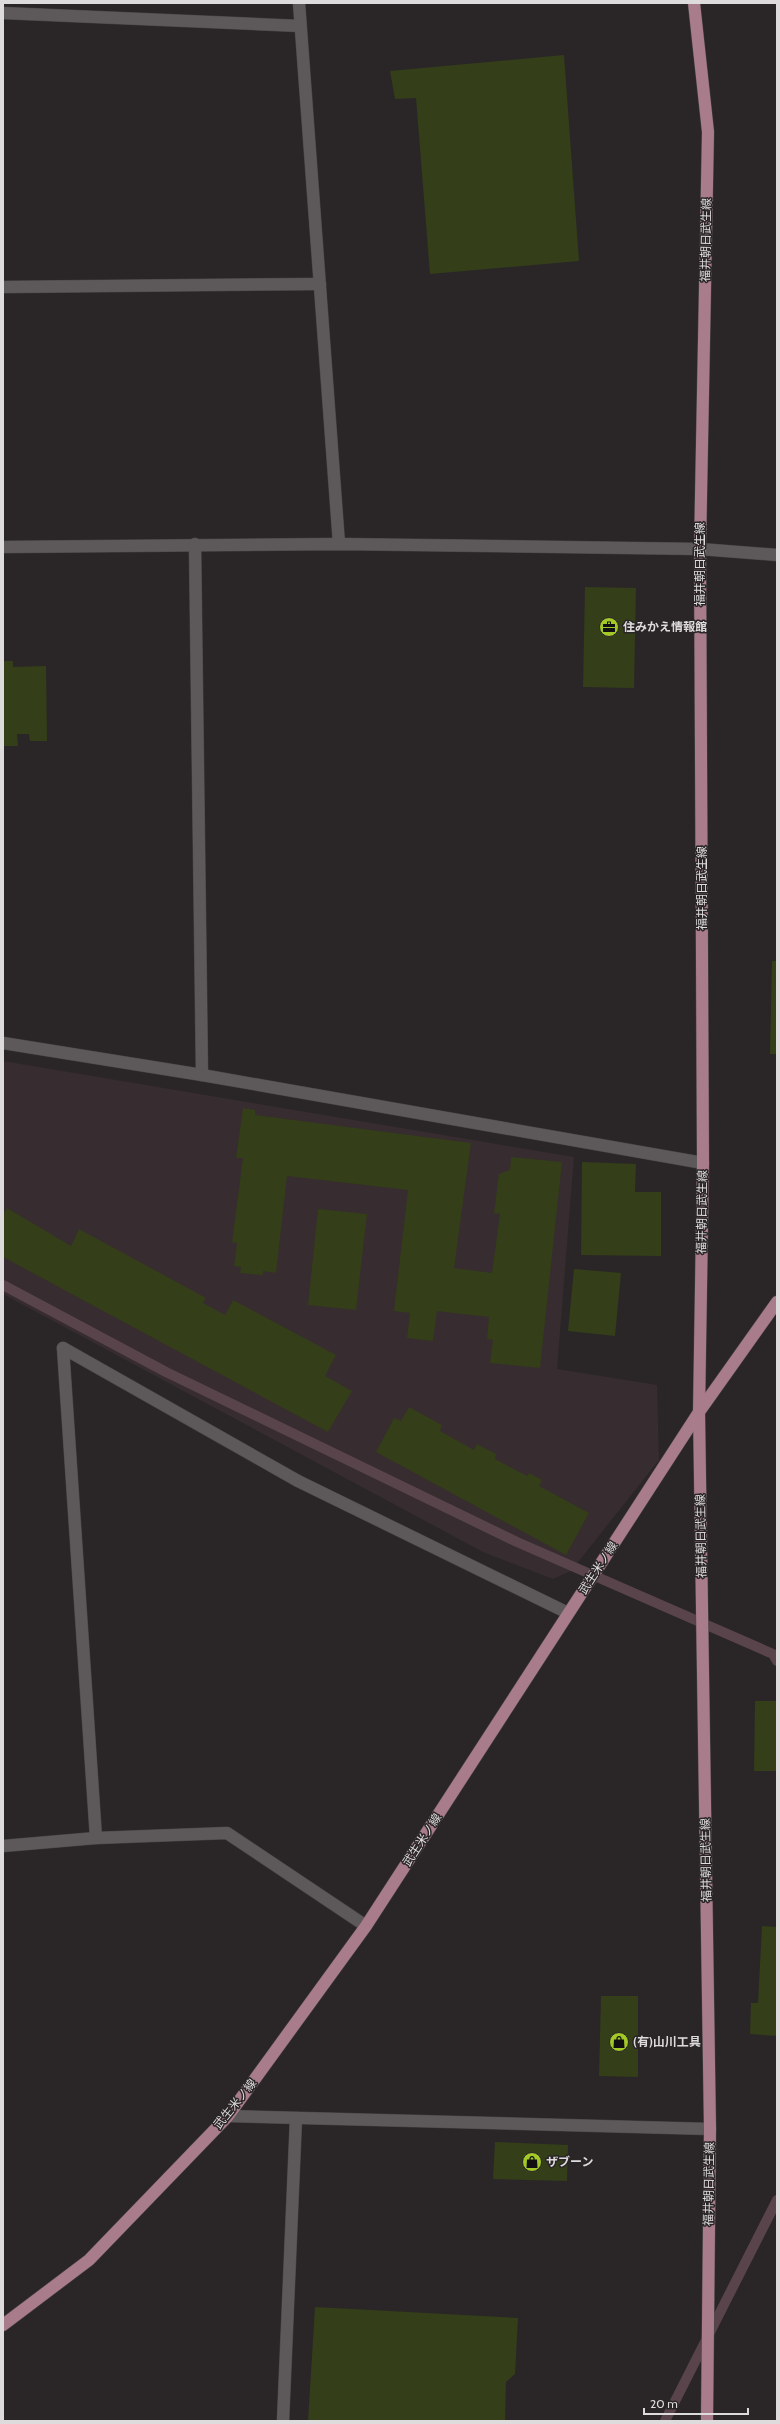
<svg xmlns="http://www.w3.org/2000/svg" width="780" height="2424" font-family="Cabin,'Noto Sans JP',sans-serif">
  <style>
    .built { fill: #372c2f }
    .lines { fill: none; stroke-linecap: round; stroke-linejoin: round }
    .stream { stroke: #5a444c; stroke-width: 10 }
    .building { fill: #343e19 }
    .minor-casing { stroke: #484445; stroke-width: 13 }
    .major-casing { stroke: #484445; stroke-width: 13 }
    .minor { stroke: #5d595a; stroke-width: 12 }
    .major { stroke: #a97c8b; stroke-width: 12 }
    .labels { text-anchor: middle; stroke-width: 3; stroke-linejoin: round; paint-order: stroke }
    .street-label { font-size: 12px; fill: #dedbdc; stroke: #2a2627 }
    .poi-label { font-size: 12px; font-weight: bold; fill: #dedbdc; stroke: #2a2627; text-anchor: start }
  </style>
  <rect width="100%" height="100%" fill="#2a2627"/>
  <!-- built -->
  <polygon class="built" points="3,1061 574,1157 557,1369 657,1385 659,1460 571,1571 553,1579 483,1552 3,1294"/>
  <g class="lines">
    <!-- stream -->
    <g class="stream">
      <polyline points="3,1285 166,1372 517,1542 773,1654 777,1661"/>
      <polyline points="665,2421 777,2200"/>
    </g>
  </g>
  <!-- building -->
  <g class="building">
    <polygon points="564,55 579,261 430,274 416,98 395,99 390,71"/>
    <polygon points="585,587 636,588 634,688 583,687"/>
    <polygon points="3,661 13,661 13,667 46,666 47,741 30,741 29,734 17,734 18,746 3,746"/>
    <polygon points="772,961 777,961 777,1054 770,1054"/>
    <polygon points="243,1108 255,1110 255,1115 471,1143 454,1268 492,1273 500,1214 494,1213 499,1174 510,1170 511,1157 562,1162 540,1368 490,1363 493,1340 487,1339 489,1317 437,1311 433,1341 407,1338 410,1313 394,1311 408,1190 287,1176 276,1273 263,1271 263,1275 240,1273 241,1267 234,1266 237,1243 232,1242 243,1158 236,1158"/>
    <polygon points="582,1162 636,1164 635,1192 661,1192 661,1256 581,1255"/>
    <polygon points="7,1208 71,1246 79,1229 206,1298 203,1303 225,1315 233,1300 336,1355 325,1376 352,1391 328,1432 3,1257 3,1215"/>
    <polygon points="318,1209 367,1214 356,1310 308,1305"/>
    <polygon points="574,1269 621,1273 615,1336 568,1331"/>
    <polygon points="409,1407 442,1425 440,1431 474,1450 477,1444 496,1454 495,1459 527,1476 529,1473 542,1480 539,1486 589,1513 566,1555 376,1452 394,1418 401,1421"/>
    <polygon points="755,1701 777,1701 777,1771 754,1771"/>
    <polygon points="762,1926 777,1927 777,2036 750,2034 751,2003 758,2003"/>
    <polygon points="601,1996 638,1996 638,2077 599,2076"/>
    <polygon points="495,2142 568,2145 567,2181 493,2179"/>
    <polygon points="315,2307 518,2318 515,2374 506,2382 505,2421 308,2421"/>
  </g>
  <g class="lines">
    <!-- minor casing -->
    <g class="minor-casing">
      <g id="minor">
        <polyline points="299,3 339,544"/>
        <polyline points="3,13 300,26"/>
        <polyline points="3,287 320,284"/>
        <polyline points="195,544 202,1075"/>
        <polyline points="3,547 339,544 700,549 777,555"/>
        <polyline points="3,1043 202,1075 703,1163"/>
        <polyline points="63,1348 298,1481 568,1613"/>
        <polyline points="63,1348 96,1838"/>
        <polyline points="3,1846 96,1838 227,1833 366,1926"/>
        <polyline points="228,2116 710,2129"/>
        <polyline points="283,2421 296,2118"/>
      </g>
    </g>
    <!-- major casing -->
    <g class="major-casing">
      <g id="major">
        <polyline points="694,3 708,132 700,549 703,1163 699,1412 710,2129 707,2421"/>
        <polyline points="3,2325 89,2260 228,2116 366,1926 699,1412 777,1302"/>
      </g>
    </g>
    <!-- minor -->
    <use href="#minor" class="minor"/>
    <!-- major -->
    <use href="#major" class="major"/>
  </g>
  <!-- icons -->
  <defs>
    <g id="office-disc" transform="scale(1)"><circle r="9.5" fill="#a3c927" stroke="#2a2627"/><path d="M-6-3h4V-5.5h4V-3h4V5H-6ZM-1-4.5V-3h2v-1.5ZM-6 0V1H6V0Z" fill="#111"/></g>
    <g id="shop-disc" transform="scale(1)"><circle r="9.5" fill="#a3c927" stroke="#2a2627"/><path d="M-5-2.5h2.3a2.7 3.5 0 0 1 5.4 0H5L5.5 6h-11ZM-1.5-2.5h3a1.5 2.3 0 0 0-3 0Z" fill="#111"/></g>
  </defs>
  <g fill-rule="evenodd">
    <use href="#office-disc" x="609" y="627"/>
    <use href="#shop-disc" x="619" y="2042"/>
    <use href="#shop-disc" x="532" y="2162"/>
  </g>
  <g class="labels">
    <!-- street labels -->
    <g class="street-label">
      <text transform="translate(706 240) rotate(-89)" y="4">福井朝日武生線</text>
      <text transform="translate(700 564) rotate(-90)" y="4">福井朝日武生線</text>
      <text transform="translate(702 888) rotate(-90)" y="4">福井朝日武生線</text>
      <text transform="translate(702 1212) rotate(-89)" y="4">福井朝日武生線</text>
      <text transform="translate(701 1536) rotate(-91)" y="4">福井朝日武生線</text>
      <text transform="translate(598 1568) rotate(-57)" y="4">武生米ノ線</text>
      <text transform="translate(422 1840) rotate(-57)" y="4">武生米ノ線</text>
      <text transform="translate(706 1860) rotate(-91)" y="4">福井朝日武生線</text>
      <text transform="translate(235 2104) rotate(-51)" y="4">武生米ノ線</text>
      <text transform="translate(709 2184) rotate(-89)" y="4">福井朝日武生線</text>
    </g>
    <!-- poi labels -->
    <g class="poi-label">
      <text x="623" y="631">住みかえ情報館</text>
      <text x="633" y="2046">(有)山川工具</text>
      <text x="546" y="2166">ザブーン</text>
    </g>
  </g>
  <!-- border -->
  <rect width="780" height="2424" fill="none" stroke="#dedbdc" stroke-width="8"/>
  <!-- scale -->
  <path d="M644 2408v6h104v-6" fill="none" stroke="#dedbdc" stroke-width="2"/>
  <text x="650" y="2408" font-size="12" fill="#dedbdc" stroke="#2a2627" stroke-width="3" paint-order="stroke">20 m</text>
</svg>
